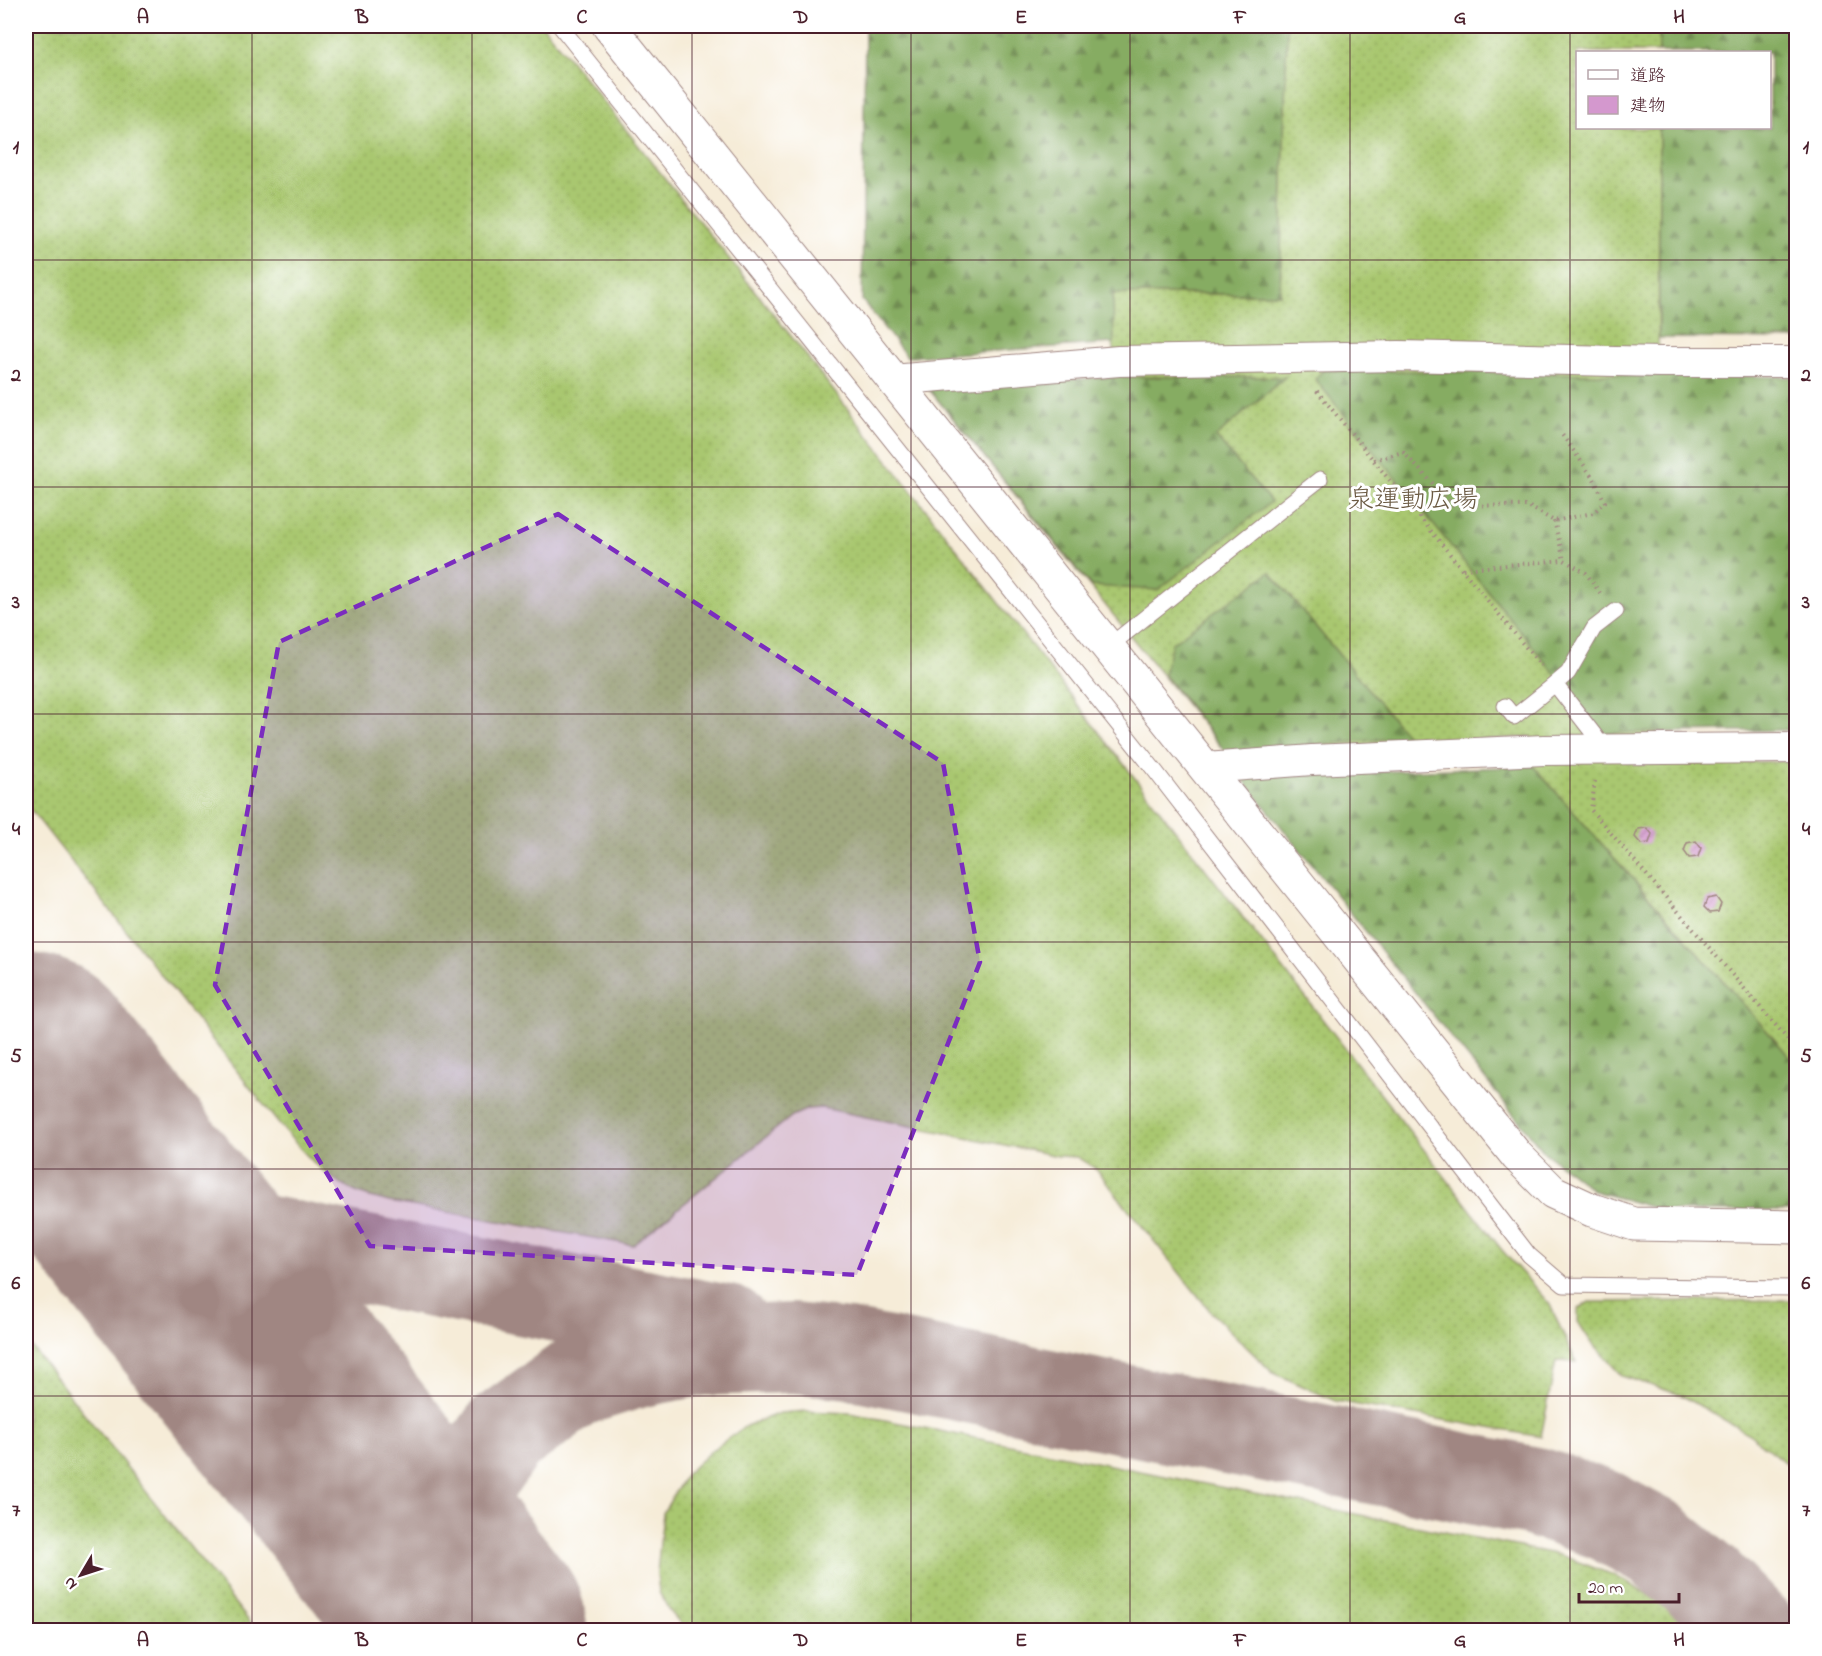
<svg xmlns="http://www.w3.org/2000/svg" width="1822" height="1656" font-family="'Indie Flower','Klee One',sans-serif">
  <style>
    .grass { fill: url(#grass-dots); stroke: #7a734d; stroke-width: 1.5 }
    .forest { fill: url(#forest-firs); stroke: #686646; stroke-width: 1.5 }
    .lines { fill: none; stroke-linecap: round; stroke-linejoin: round }
    .taxiway { stroke: #a08682; stroke-width: 90 }
    .runway { stroke: #a08682; stroke-width: 226 }
    .building { fill: url(#building-hatch) }
    .lane-casing { stroke: #a08682; stroke-width: 17 }
    .street-casing { stroke: #a08682; stroke-width: 32 }
    .secondary-casing { stroke: #a08682; stroke-width: 35 }
    .path { stroke: #a08682; stroke-width: 4; stroke-dasharray: 1.5 4.5; stroke-linecap: butt }
    .lane { stroke: #fff; stroke-width: 15 }
    .street { stroke: #fff; stroke-width: 30 }
    .secondary { stroke: #fff; stroke-width: 33 }
    .marked { fill: #7b2cbf; fill-opacity: 0.2; stroke: #7b2cbf; stroke-width: 4.5; stroke-dasharray: 12 8; stroke-linejoin: round }
    .grid { fill: none; stroke: #4a1f2b; stroke-width: 1.5; stroke-opacity: 0.55 }
    .labels { text-anchor: middle; stroke-width: 6; stroke-linejoin: round; paint-order: stroke }
    .park-label { font-size: 26px; fill: #6b5a43; stroke: #fff }
    .neatline { fill: none; stroke: #4a1f2b; stroke-width: 2 }
    .grid-label { font-size: 20px; text-anchor: middle; font-weight: bold; fill: #4a1f2b }
  </style>
  <defs>
    <pattern id="grass-dots" width="8" height="8" patternUnits="userSpaceOnUse" patternTransform="scale(1.5)"><rect width="8" height="8" fill="#a9c76f"/><path d="M2 2h.1M6 6h.1" fill="none" stroke="#93aa60" stroke-width="1.8" stroke-linecap="round"/></pattern>
    <pattern id="forest-firs" width="22" height="20" patternUnits="userSpaceOnUse" patternTransform="scale(1.5)"><rect width="22" height="20" fill="#86ac62"/><path d="M5 1l3.5 6h-7zM16 11l3.5 6h-7z" fill="#708b51"/></pattern>
    <pattern id="building-hatch" width="6" height="6" patternUnits="userSpaceOnUse" patternTransform="scale(1.5)"><rect width="6" height="6" fill="#d498ce"/><path d="M-1 1l2-2M0 6l6-6M5 7l2-2" fill="none" stroke="#ae7ba7"/></pattern>
  </defs>
  <rect width="100%" height="100%" fill="#fff"/>
  <filter id="ink" filterUnits="userSpaceOnUse"><feTurbulence type="fractalNoise" baseFrequency=".0167" numOctaves="2"/><feDisplacementMap in="SourceGraphic" scale="12" xChannelSelector="R" yChannelSelector="G"/><feConvolveMatrix kernelMatrix="1 2 1 2 8 2 1 2 1" color-interpolation-filters="sRGB"/></filter>
  <filter id="wash" filterUnits="userSpaceOnUse"><feTurbulence type="fractalNoise" baseFrequency=".008" numOctaves="4" result="noise"/><feDisplacementMap in="SourceGraphic" scale="24" xChannelSelector="R" yChannelSelector="G"/><feGaussianBlur stdDeviation="1.35" result="paint"/><feColorMatrix in="noise" values="0 0 0 0 0 0 0 0 0 0 0 0 0 0 0 0 0 1.4 0 .05"/><feComposite in="paint" operator="in"/></filter>
  <g filter="url(#wash)">
    <rect width="100%" height="100%" fill="#f6ecd8"/>
    <!-- grass -->
    <g class="grass">
      <path d="M26 26H543L787 331 1502 1250 1550 1305 1576 1362 1556 1361 1541 1437 1335 1401 1272 1372 1211 1312 1096 1169 1077 1157 1058 1156 822 1108 808 1109 792 1116 633 1245 389 1202C379 1199 368 1197 358 1193 324 1179 301 1149 278 1123L26 804Z"/>
      <polygon points="1287,26 1659,26 1659,52 1578,52 1578,128 1659,128 1657,764 1796,761 1796,1064 1533,766 1531,737 1226,753 928,388 1113,377 1113,294 1280,294"/>
      <polygon points="1796,1300 1796,1471 1749,1434 1681,1395 1622,1376 1591,1342 1578,1322 1578,1309 1589,1302"/>
      <polygon points="26,1340 256,1630 26,1630"/>
      <polygon points="807,1411 850,1413 1560,1555 1616,1576 1666,1606 1690,1630 686,1630 669,1610 659,1592 657,1573 663,1513 686,1474 712,1450 746,1426 780,1413"/>
    </g>
    <!-- forest -->
    <g class="forest">
      <polygon points="865,26 1287,26 1280,294 1113,294 1114,343 907,357 862,300"/>
      <polygon points="1659,26 1796,26 1796,339 1659,338 1659,128 1770,128 1770,52 1659,52"/>
      <polygon points="1323,370 1796,377 1796,730 1603,733 1315,379"/>
      <polygon points="1113,377 1285,377 1216,437 1271,502 1158,590 1091,586 928,388"/>
      <polygon points="1270,572 1408,737 1226,753 1164,674 1172,643"/>
      <polygon points="1533,766 1796,1064 1796,1211 1665,1211 1594,1191 1544,1152 1241,777"/>
    </g>
    <g class="lines">
      <!-- taxiway -->
      <g class="taxiway">
        <polyline points="26,1104 111,1172 167,1206 228,1233 727,1330"/>
        <polyline points="482,1630 473,1615 460,1545 470,1482 505,1433 576,1382 636,1363 699,1351 793,1348 849,1354 1536,1492 1604,1515 1653,1541 1707,1585 1751,1630"/>
      </g>
      <!-- runway -->
      <polyline class="runway" points="26,1066 474,1630"/>
    </g>
    <g id="blocks">
      <!-- building -->
      <g class="building">
        <polygon points="1647,828 1652,834 1649,843 1641,844 1635,837 1638,829"/>
        <polygon points="1696,841 1701,848 1698,857 1689,858 1684,851 1687,843"/>
        <polygon points="1716,897 1721,904 1718,912 1710,913 1704,907 1707,899"/>
      </g>
    </g>
  </g>
  <g filter="url(#ink)">
    <use href="#blocks" fill-opacity="0" stroke="#a08682" stroke-width="1.5"/>
    <g class="lines">
      <!-- lane casing -->
      <g class="lane-casing">
        <g id="lane">
          <polyline points="560,26 1156,772 1529,1255 1564,1285 1796,1288"/>
          <polyline points="1108,647 1320,479"/>
          <polyline points="1555,684 1568,673 1594,628 1616,611"/>
          <polyline points="1505,706 1514,717 1555,684 1596,737 1597,750"/>
        </g>
      </g>
      <!-- street casing -->
      <g class="street-casing">
        <g id="street">
          <polyline points="892,380 1119,361 1399,356 1659,362 1796,362"/>
          <polyline points="1206,768 1312,760 1544,750 1796,748"/>
        </g>
      </g>
      <!-- secondary casing -->
      <g class="secondary-casing">
        <polyline id="secondary" points="609,26 1517,1156 1553,1192 1592,1210 1634,1224 1796,1227"/>
      </g>
      <!-- path -->
      <g class="path">
        <polyline points="1317,391 1541,666"/>
        <polyline points="1374,460 1403,452 1453,505 1528,506 1554,521 1593,513 1605,502 1594,479 1560,432"/>
        <polyline points="1554,521 1564,560"/>
        <polyline points="1463,569 1564,560 1586,573 1600,593"/>
        <polyline points="1595,781 1591,810 1796,1049"/>
      </g>
      <!-- lane -->
      <use href="#lane" class="lane"/>
      <!-- street -->
      <use href="#street" class="street"/>
      <!-- secondary -->
      <use href="#secondary" class="secondary"/>
    </g>
  </g>
  <!-- marked area -->
  <path class="marked" d="M558 514 943 763 980 962 857 1275 370 1246 215 985 279 642Z"/>
  <!-- grid -->
  <path class="grid" d="M252 26V1630M472 26V1630M692 26V1630M911 26V1630M1130 26V1630M1350 26V1630M1570 26V1630M26 260H1796M26 487H1796M26 714H1796M26 942H1796M26 1169H1796M26 1396H1796"/>
  <g class="labels">
    <!-- park labels -->
    <g class="park-label">
      <text x="1413" y="507">泉運動広場</text>
    </g>
  </g>
  <!-- margin -->
  <rect width="1822" height="1656" fill="none" stroke="#fff" stroke-width="66"/>
  <!-- legend -->
  <rect x="1576" y="51" width="195" height="78" fill="#ffffff" stroke="#b7a5aa" stroke-width="1.5"/>
  <rect x="1588" y="70" width="30" height="9" fill="#ffffff" stroke="#b7a5aa" stroke-width="1.5"/>
  <text x="1630" y="81" font-size="18" fill="#4a1f2b">道路</text>
  <rect x="1588" y="96" width="30" height="18" fill="#d498ce" stroke="#b7a5aa" stroke-width="1.5"/>
  <text x="1630" y="111" font-size="18" fill="#4a1f2b">建物</text>
  <!-- north arrow -->
  <g transform="translate(81 1575) rotate(231)" stroke="#ffffff" stroke-width="4.5" paint-order="stroke">
  <path d="M0-4.5L10 22L0 15L-10 22Z" fill="#4a1f2b"/>
  <text y="-9" font-size="16" font-weight="bold" text-anchor="middle" fill="#4a1f2b">N</text>
  </g>
  <!-- scale -->
  <path d="M1579 1593v9h100v-9" fill="none" stroke="#4a1f2b" stroke-width="3"/>
  <text x="1588" y="1593" font-size="18" fill="#4a1f2b" stroke="#ffffff" stroke-width="4.5" paint-order="stroke">20 m</text>
  <rect x="33" y="33" width="1756" height="1590" class="neatline"/>
  <g class="grid-label">
    <text x="143" y="23">A</text>
    <text x="362" y="23">B</text>
    <text x="582" y="23">C</text>
    <text x="801" y="23">D</text>
    <text x="1021" y="23">E</text>
    <text x="1240" y="23">F</text>
    <text x="1460" y="23">G</text>
    <text x="1679" y="23">H</text>
    <text x="16" y="153">1</text>
    <text x="1806" y="153">1</text>
    <text x="16" y="381">2</text>
    <text x="1806" y="381">2</text>
    <text x="16" y="608">3</text>
    <text x="1806" y="608">3</text>
    <text x="16" y="835">4</text>
    <text x="1806" y="835">4</text>
    <text x="16" y="1062">5</text>
    <text x="1806" y="1062">5</text>
    <text x="16" y="1289">6</text>
    <text x="1806" y="1289">6</text>
    <text x="16" y="1516">7</text>
    <text x="1806" y="1516">7</text>
    <text x="143" y="1646">A</text>
    <text x="362" y="1646">B</text>
    <text x="582" y="1646">C</text>
    <text x="801" y="1646">D</text>
    <text x="1021" y="1646">E</text>
    <text x="1240" y="1646">F</text>
    <text x="1460" y="1646">G</text>
    <text x="1679" y="1646">H</text>
  </g>
</svg>
